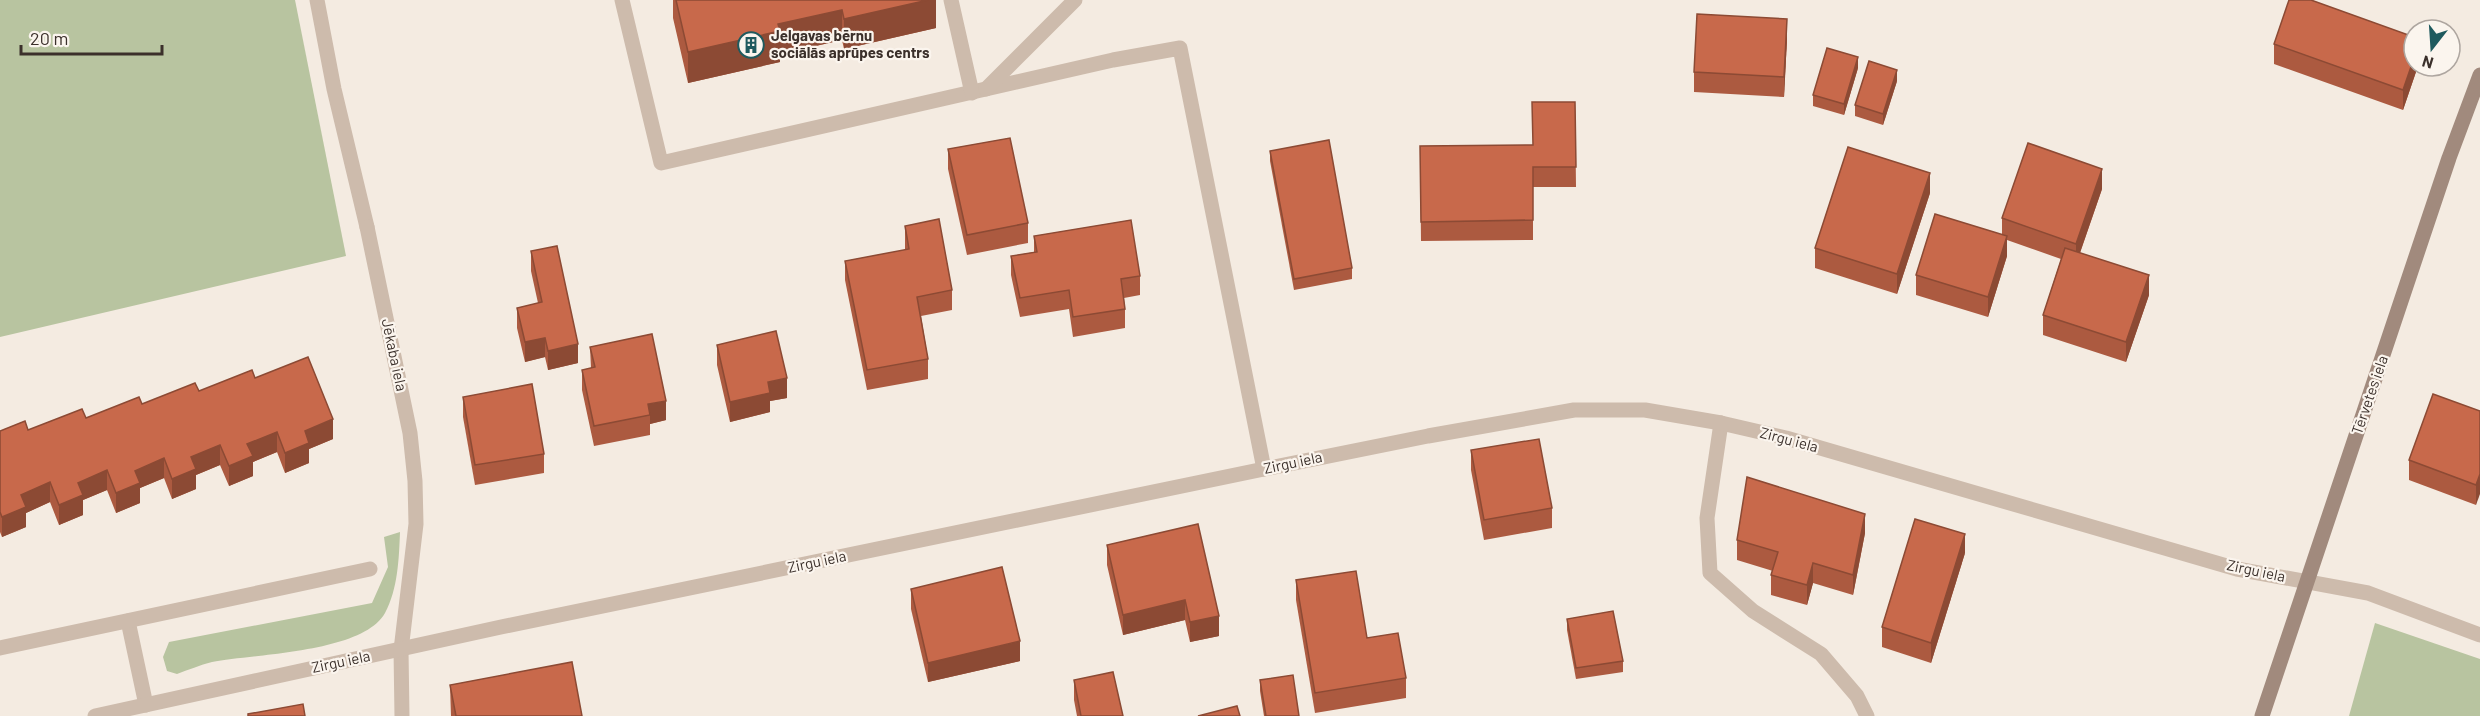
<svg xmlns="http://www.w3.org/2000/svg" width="2480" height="716" font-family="Barlow,sans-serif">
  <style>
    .green { fill: #b8c4a0 }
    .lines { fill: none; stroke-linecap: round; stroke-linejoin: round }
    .lane { stroke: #cdbbac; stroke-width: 15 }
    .street { stroke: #cdbbac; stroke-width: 15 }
    .secondary { stroke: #a18a7d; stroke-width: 15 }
    .wall { fill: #ac5a40 }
    .shaded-wall { fill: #8c4a34 }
    .building { fill: #c8694b; stroke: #8c4a34; stroke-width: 1.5 }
    .labels { text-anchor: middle; stroke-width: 4.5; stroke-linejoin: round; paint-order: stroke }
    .poi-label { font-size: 15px; font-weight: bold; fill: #3b302b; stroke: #fbf5ee; text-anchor: start }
    .street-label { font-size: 15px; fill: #3b302b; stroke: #fbf5ee }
  </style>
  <rect width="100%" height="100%" fill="#f4ebe1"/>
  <!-- green -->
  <g class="green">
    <polygon points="0,0 295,0 346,256 0,337"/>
    <path d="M400 532C399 558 398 589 385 613 363 653 253 654 212 662 200 665 188 670 177 674L167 671 163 657 169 642 372 603 388 567 384 537Z"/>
    <polygon points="2375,623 2480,659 2480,716 2349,716"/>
  </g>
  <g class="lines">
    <!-- lane -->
    <g class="lane">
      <polyline points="317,0 334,89 367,227"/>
      <polyline points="622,0 661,163 1113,60 1180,48 1264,469"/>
      <polyline points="951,0 972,93"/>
      <polyline points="986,89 1075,0"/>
      <polyline points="1721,423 1707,518 1710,573 1753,611 1821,654 1857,696 1867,716"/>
      <polyline points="128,621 146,705"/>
      <polyline points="0,648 370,569"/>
    </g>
    <!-- street -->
    <g class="street">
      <polyline points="367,227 410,433 415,481 416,524 401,650 402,716"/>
      <polyline points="95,716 501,627 1264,469 1428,436 1574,410 1645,410 1721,423 1786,438 2237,569 2368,593 2480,635"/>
    </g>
    <!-- secondary -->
    <polyline class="secondary" points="2262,716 2449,158 2480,75"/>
  </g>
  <!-- wall -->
  <g class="wall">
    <polygon points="673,0 936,0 936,28 844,49 842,40 780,54 780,62 688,83 673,18"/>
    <polygon points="1787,39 1784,97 1694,92 1694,72"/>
    <polygon points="2274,44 2414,66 2418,66 2403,110 2274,64"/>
    <polygon points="1858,68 1844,115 1813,106 1813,95"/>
    <polygon points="1897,81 1883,125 1855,116 1855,105"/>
    <polygon points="1575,102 1576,187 1533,187 1533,240 1421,241 1420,146 1533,145"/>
    <polygon points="948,149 1028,223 1028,243 967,255 948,169"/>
    <polygon points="1270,151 1352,268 1352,279 1294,290 1270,161"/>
    <polygon points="2102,189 2080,253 2149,295 2126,362 2043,335 2043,315 2061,259 2007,240 2007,256 1988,317 1916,295 1916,275 2002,234 2002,218"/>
    <polygon points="1930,193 1897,294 1815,268 1815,248"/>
    <polygon points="905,226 952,290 952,310 921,316 928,359 928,379 867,390 845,280 845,261 905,250"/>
    <polygon points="1034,236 1140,276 1140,295 1124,298 1125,309 1125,328 1073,337 1069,309 1020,317 1011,275 1011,256 1034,252"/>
    <polygon points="531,251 578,363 548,370 545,357 525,362 517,328 517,308 538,303 531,271"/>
    <polygon points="717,345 787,398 770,401 770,412 730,422 717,365"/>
    <polygon points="590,347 666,420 650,424 650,435 594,446 582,390 582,370 591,368"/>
    <polygon points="255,378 333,439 309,449 309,463 285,473 277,452 253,462 253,476 229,486 220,465 196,475 196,489 172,499 164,478 140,488 140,503 116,513 107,490 83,500 83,515 59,525 50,502 26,513 26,527 2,537 0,532 0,431 28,430 86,418"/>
    <polygon points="463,397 544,454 544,473 475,485 463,417"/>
    <polygon points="2480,411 2476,505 2409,480 2409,460"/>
    <polygon points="1471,450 1552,508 1552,528 1484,540 1471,470"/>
    <polygon points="1198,524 1219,636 1190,642 1185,620 1123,635 1107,565 1107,545"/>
    <polygon points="1865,533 1853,595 1813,583 1807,605 1771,595 1771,575 1773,571 1737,560 1737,540"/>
    <polygon points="1965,553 1931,663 1882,647 1882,627"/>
    <polygon points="1296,580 1367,638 1406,678 1406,698 1315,713 1296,600"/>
    <polygon points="911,589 1020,661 928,682 911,609"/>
    <polygon points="1567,619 1623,661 1623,672 1576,679 1567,630"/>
    <polygon points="1074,680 1123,716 1077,716 1074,700"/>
    <polygon points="1260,680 1299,716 1264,716 1260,691"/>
    <polygon points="450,685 582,716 451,716"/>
  </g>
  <!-- shaded-wall -->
  <g class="shaded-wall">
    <polygon points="928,0 936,0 936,28 844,49 844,19"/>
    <polygon points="842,10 842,40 780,54 780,62 688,83 688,52 778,24"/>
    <polygon points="1787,19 1787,39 1784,97 1784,77"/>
    <polygon points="1858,57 1858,68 1844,115 1844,104"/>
    <polygon points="2414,58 2414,66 2418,66 2403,110 2403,90"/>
    <polygon points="1897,70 1897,81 1883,125 1883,114"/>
    <polygon points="2102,169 2102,189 2076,264 2076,244"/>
    <polygon points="1930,173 1930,193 1897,294 1897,274"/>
    <polygon points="2007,236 2007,256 1988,317 1988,297"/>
    <polygon points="2149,275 2149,295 2126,362 2126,342"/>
    <polygon points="545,338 545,357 525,362 525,342"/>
    <polygon points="578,344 578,363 548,370 548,351"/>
    <polygon points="787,378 787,398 770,401 770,412 730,422 730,402 768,382"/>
    <polygon points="666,401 666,420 650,424 650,415 648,404"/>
    <polygon points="333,419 333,439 309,449 309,463 285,473 285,453 305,431"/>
    <polygon points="277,432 277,452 253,462 253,476 229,486 229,466 247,444"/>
    <polygon points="220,445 220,465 196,475 196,489 172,499 172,479 191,457"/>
    <polygon points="164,458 164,478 140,488 140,503 116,513 116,493 135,471"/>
    <polygon points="107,470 107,490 83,500 83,515 59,525 59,505 78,483"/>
    <polygon points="2480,474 2480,494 2476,505 2476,485"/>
    <polygon points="50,482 50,502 26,513 26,527 2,537 2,517 21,495"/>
    <polygon points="1865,514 1865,533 1853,595 1853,575"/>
    <polygon points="1965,534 1965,553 1931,663 1931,643"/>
    <polygon points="1813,563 1813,583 1807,605 1807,585"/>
    <polygon points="1185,600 1185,620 1123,635 1123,615"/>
    <polygon points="1219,616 1219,636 1190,642 1190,622"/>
    <polygon points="1020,641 1020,661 928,682 928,663"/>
  </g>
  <!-- building -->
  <g class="building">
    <polygon points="676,0 928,0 844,19 842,10 778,24 780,31 688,52"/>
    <polygon points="2289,0 2311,0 2414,37 2414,58 2403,90 2274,44"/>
    <polygon points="1697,14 1787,19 1784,77 1694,72"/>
    <polygon points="1827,48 1858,57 1844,104 1813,95"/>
    <polygon points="1869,61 1897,70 1883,114 1855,105"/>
    <polygon points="1532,102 1575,102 1576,167 1533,167 1533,220 1421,222 1420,146 1533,145"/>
    <polygon points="1010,138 1028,223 967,235 948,149"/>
    <polygon points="1329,140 1352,268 1294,279 1270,151"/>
    <polygon points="2028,143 2102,169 2076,244 2002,218"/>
    <polygon points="1848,147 1930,173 1897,274 1815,248"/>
    <polygon points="1935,214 2007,236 1988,297 1916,275"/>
    <polygon points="939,219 952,290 917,297 928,359 867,370 845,261 909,249 905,226"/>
    <polygon points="1131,220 1140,276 1121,279 1125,309 1073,317 1069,290 1020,298 1011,256 1037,252 1034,236"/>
    <polygon points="557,246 578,344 548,351 545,338 525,342 517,308 542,302 531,251"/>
    <polygon points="2065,248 2149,275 2126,342 2043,315"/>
    <polygon points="776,331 787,378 768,382 770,393 730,402 717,345"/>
    <polygon points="652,334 666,401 648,404 650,415 594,426 582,370 595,367 590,347"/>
    <polygon points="308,357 333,419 305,431 309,443 285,453 277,432 247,444 253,456 229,466 220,445 191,457 196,469 172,479 164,458 135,471 140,483 116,493 107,470 78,483 83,495 59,505 50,482 21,495 26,507 2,517 0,512 0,431 25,421 28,430 82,409 86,418 139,397 142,404 195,383 199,391 252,370 255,378"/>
    <polygon points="532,384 544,454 475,465 463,397"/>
    <polygon points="2433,394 2480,411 2480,474 2476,485 2409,460"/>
    <polygon points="1539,439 1552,508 1484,520 1471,450"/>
    <polygon points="1747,477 1865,514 1853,575 1813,563 1807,585 1771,575 1778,552 1737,540"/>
    <polygon points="1915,519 1965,534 1931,643 1882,627"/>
    <polygon points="1198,524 1219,616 1190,622 1185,600 1123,615 1107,545"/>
    <polygon points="1002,567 1020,641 928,663 911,589"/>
    <polygon points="1356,571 1367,638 1398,633 1406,678 1315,693 1296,580"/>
    <polygon points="1613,611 1623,661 1576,668 1567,619"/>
    <polygon points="572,662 582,716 456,716 450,685"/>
    <polygon points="1113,672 1123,716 1081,716 1074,680"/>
    <polygon points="1293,675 1299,716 1266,716 1260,680"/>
    <polygon points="303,704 305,716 248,716 248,714"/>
    <polygon points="1237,706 1240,716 1198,716"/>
  </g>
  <!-- icons -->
  <defs>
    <g id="building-ring" transform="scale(1.35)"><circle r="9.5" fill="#fbf5ee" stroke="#1f5a5e" stroke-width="1.5"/><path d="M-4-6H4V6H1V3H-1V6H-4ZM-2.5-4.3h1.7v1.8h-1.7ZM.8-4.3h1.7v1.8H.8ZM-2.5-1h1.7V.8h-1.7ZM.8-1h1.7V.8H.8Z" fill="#1f5a5e"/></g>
  </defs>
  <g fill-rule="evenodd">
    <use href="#building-ring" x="751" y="45"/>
  </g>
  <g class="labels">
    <!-- poi labels -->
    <g class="poi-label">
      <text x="771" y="41">Jelgavas bērnu<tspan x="771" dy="17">sociālās aprūpes centrs</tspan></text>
    </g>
    <!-- street labels -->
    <g class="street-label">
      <text transform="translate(394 355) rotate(78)" y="5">Jēkaba iela</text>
      <text transform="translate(2370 395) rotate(-71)" y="5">Tērvetes iela</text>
      <text transform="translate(1789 440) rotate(15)" y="5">Zirgu iela</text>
      <text transform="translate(1293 463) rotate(-12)" y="5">Zirgu iela</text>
      <text transform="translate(817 562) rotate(-12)" y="5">Zirgu iela</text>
      <text transform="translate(2256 571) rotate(12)" y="5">Zirgu iela</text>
      <text transform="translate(341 662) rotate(-12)" y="5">Zirgu iela</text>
    </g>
  </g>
  <!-- north arrow -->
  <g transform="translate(2432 48) rotate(197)"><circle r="28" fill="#fbf5ee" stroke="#aea6a0" stroke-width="1.5"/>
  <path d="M0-4.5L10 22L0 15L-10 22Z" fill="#1f5a5e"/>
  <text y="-9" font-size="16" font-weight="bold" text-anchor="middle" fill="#3b302b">N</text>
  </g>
  <!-- scale -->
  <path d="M21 45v9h141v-9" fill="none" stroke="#3b302b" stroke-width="3"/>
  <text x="30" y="45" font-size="18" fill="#3b302b" stroke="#fbf5ee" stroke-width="4.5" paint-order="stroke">20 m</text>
</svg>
